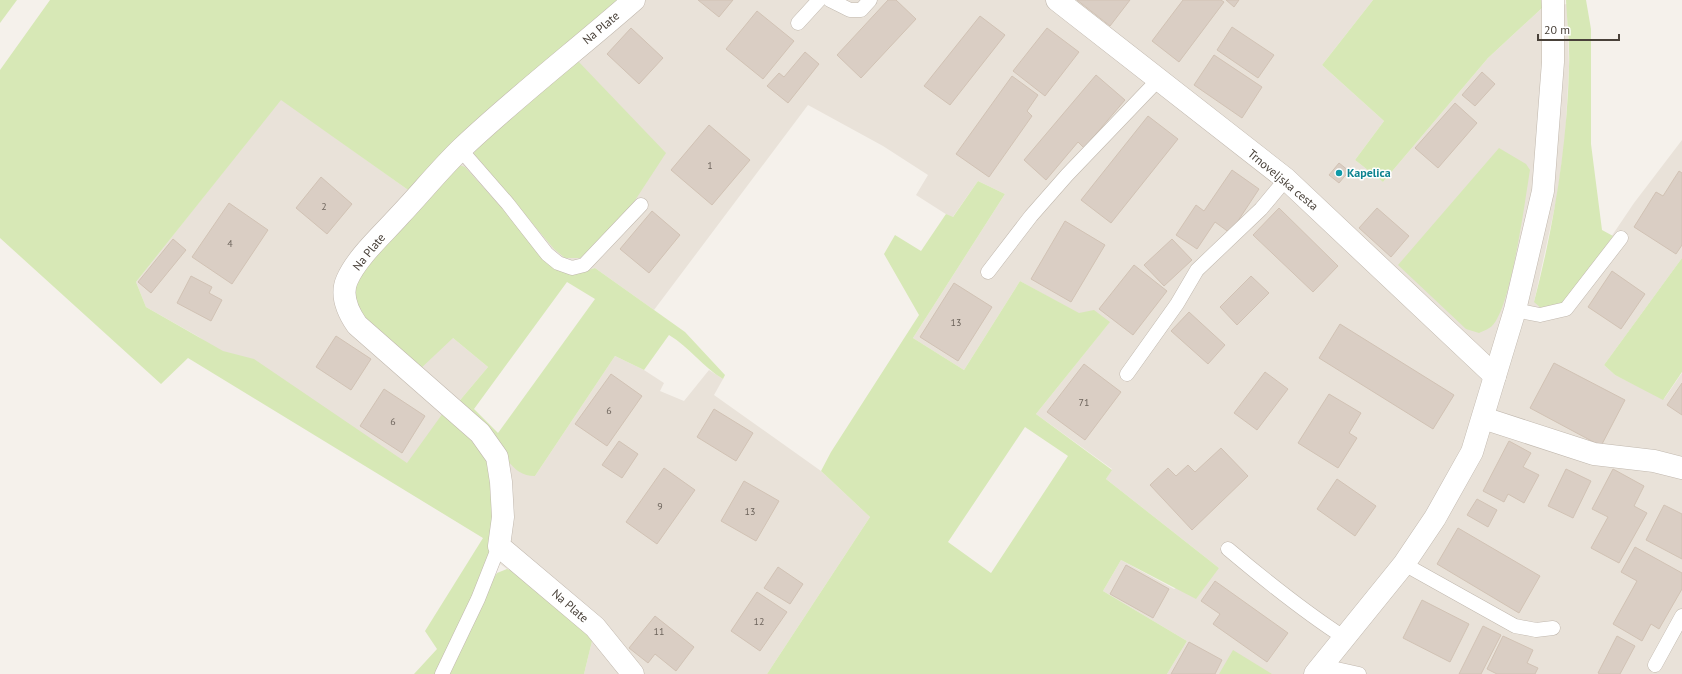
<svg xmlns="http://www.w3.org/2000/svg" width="1682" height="674" font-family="'PT Sans',sans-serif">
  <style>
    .residential { fill: #e9e2d9 }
    .green { fill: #d7e8b6; fill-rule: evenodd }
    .building { fill: #dacec4; stroke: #d1c2b4 }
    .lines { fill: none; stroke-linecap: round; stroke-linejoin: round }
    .service-casing { stroke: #c1b8ae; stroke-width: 15 }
    .minor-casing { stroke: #c1b8ae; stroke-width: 23 }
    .tertiary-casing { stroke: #c1b8ae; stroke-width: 23 }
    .service { stroke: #fff; stroke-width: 14 }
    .minor { stroke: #fff; stroke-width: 22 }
    .tertiary { stroke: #fff; stroke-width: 22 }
    .culture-dot { fill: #0f9aa8; stroke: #fff; stroke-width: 1.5 }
    .labels { text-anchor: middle; stroke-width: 3; stroke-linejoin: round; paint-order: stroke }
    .number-label { font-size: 10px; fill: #6d645c }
    .street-label { font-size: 12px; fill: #494139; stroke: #fff }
    .culture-label { font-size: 12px; font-weight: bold; fill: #0d838f; stroke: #fff; text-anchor: start }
  </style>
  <rect width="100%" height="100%" fill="#f5f1eb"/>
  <!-- residential -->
  <g class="residential">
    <polygon points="626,0 1373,0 1322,65 1384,121 1355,160 1383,182 1488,58 1542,8 1567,4 1569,66 1565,140 1557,197 1534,302 1582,280 1634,203 1682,140 1682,258 1604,365 1615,375 1664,399 1682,373 1682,674 1167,674 1187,641 1103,591 1121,560 1174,589 1219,568 1106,479 1112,469 1036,414 1109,323 1079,314 1020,281 964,370 913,338 1005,194 978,181 952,218 916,195 928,175 883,146 808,105 654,310 595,268 571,275 556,268 456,164"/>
    <polygon points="281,99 411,192 453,338 488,367 456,405 535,476 615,356 644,370 664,383 660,391 684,401 709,370 723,379 714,395 821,471 870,517 767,674 584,674 593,637 516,572 507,569 488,555 492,543 368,467 199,337 146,307 136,282"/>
  </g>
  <!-- green -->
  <g class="green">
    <polygon points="0,0 17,0 0,23"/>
    <polygon points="50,0 626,0 411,192 281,100 136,282 146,307 223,351 254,359 407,463 443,413 468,433 491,461 494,482 492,543 474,597 438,674 414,674 437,649 425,631 483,538 188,358 161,384 0,238 0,70"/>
    <polygon points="1373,0 1541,0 1542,8 1488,58 1383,182 1355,160 1384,121 1322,65"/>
    <path d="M1566 0H1586L1591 29V144L1602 230 1613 236 1562 306 1541 308 1534 302C1554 225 1567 147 1569 67 1570 45 1567 22 1566 0Z"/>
    <polygon points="577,60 666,153 632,205 591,249 580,258 565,258 554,249 474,154 476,144"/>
    <path d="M1499 148 1526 164 1530 170C1525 200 1511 308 1492 326 1489 329 1483 331 1479 333L1466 329 1398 265Z"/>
    <path d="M456 164 465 167 556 268 571 275 595 268 685 332 725 375 723 379C703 367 689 347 669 335L644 370 615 356 535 476C511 476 504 452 492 436 482 424 468 414 456 405L488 367 453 338 418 371 355 308 353 285 359 271ZM567 282 595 299 498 433 474 409Z"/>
    <path d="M978 181 1005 194 913 338 964 370 1020 281 1079 313 1094 310 1110 322 1036 414 1112 470 1106 479 1219 568 1196 599 1121 560 1103 591 1187 641 1167 674H767L870 517 821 471 831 452 919 315 884 254 895 235 921 251 946 214 953 217ZM1025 427 1068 456 991 573 948 542Z"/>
    <polygon points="1682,258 1682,372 1663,400 1615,375 1604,365"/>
    <polygon points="507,569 516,572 593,637 584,674 448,674 488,587 497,573"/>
    <polygon points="1233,650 1272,674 1219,674"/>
  </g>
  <!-- building -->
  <g class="building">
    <polygon points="698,0 733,0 719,17"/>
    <polygon points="888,0 896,0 916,19 861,78 837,55"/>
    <polygon points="1077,0 1130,0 1110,26"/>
    <polygon points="1183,0 1221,0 1224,2 1179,62 1152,41"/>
    <polygon points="1226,0 1239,0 1234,7"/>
    <polygon points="757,11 794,41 763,79 726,49"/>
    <polygon points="980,16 1005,35 950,105 924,86"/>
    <polygon points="1232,27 1274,55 1258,78 1217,50"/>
    <polygon points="631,28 663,58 639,84 607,54"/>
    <polygon points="1047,28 1079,52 1045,96 1013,71"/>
    <polygon points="805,52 819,64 788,103 767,86 779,73 784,77"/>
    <polygon points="1214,55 1262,87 1242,118 1194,85"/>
    <polygon points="1482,72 1495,84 1475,106 1462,95"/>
    <polygon points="1096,75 1125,100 1084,148 1078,142 1046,180 1024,160"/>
    <polygon points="1012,76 1038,95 1027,111 1032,116 989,177 956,154"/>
    <polygon points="1455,103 1477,123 1438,168 1415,148"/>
    <polygon points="1148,116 1178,139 1111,223 1081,200"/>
    <polygon points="709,125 750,160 712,205 671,170"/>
    <polygon points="1339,163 1349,171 1339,183 1329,175"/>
    <polygon points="1232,170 1259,189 1230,233 1215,222 1197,249 1176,235 1196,205 1204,211"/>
    <polygon points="1679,171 1682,173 1682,245 1676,254 1634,227 1656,192 1663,196"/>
    <polygon points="321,177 352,204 327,234 296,208"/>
    <polygon points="229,203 268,230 232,284 192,257"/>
    <polygon points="1279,208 1338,266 1313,292 1253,235"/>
    <polygon points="1377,208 1409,236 1391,257 1359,228"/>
    <polygon points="652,211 680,235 649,273 620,249"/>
    <polygon points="1065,221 1105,245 1071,302 1031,279"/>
    <polygon points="173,239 186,250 151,293 138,282"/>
    <polygon points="1172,239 1192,260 1164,286 1144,265"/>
    <polygon points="1134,265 1167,291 1133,335 1099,309"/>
    <polygon points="1612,271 1645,294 1621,329 1588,307"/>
    <polygon points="191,276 212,287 209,293 222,300 211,321 177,303"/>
    <polygon points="1251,276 1269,293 1237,325 1220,307"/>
    <polygon points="954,283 992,307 958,361 920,337"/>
    <polygon points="1189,312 1225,345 1208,364 1171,331"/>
    <polygon points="1340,324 1454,395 1433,429 1319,358"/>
    <polygon points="336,336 371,359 351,390 316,367"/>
    <polygon points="1554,363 1625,400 1601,446 1530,408"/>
    <polygon points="1084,364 1121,392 1085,440 1047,412"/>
    <polygon points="1265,372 1288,389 1257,430 1234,413"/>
    <polygon points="611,374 642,396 607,446 575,424"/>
    <polygon points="1682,383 1682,415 1667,405"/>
    <polygon points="384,389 425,416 402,453 360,426"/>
    <polygon points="1329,394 1361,413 1349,433 1357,438 1338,468 1298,443"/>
    <polygon points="714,409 753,433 736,461 697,437"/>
    <polygon points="619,441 638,454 622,478 602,465"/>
    <polygon points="1509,441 1531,453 1523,467 1539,475 1524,503 1508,494 1504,502 1483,491"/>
    <polygon points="1221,448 1248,476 1192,530 1150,485 1168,468 1176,476 1188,465 1195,472"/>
    <polygon points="664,468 695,490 657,544 626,522"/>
    <polygon points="1566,469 1591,481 1573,518 1548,506"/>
    <polygon points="1613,469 1644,486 1634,506 1647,513 1619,563 1591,548 1608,517 1592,509"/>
    <polygon points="1337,479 1376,506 1355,536 1317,509"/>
    <polygon points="744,481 779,501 756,541 721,521"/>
    <polygon points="1477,499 1497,510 1488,527 1467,515"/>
    <polygon points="1664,505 1682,514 1682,559 1646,540"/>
    <polygon points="1458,528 1540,576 1519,613 1437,564"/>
    <polygon points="1635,547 1682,573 1682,589 1659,629 1651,624 1642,641 1613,624 1637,581 1621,572"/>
    <polygon points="1126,565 1169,589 1153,618 1110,594"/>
    <polygon points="778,567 803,584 790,604 764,588"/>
    <polygon points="1215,581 1288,633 1267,662 1213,624 1220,614 1201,601"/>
    <polygon points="757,592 787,612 760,651 731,631"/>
    <polygon points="1422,600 1469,624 1450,662 1403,638"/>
    <polygon points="655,616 694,647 676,671 655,654 648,663 629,648"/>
    <polygon points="1483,626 1501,635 1481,674 1459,674"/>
    <polygon points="1503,636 1533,650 1527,663 1538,668 1535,674 1497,674 1487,669"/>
    <polygon points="1617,636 1635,646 1620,674 1600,674 1598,673"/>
    <polygon points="1189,642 1222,660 1215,674 1171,674"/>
  </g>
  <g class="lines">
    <!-- service casing -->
    <g class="service-casing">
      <g id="service">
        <polyline points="830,0 850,10 861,10 870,0"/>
        <polyline points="798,23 819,0"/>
        <polyline points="460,149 508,204 547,254 558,263 572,268 584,265 641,205"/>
        <polyline points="988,272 1031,216 1067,175 1158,80"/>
        <polyline points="1515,310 1540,315 1566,309 1621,238"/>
        <polyline points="1127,374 1177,304 1197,270 1261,209 1286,179"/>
        <path d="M1228 549C1266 581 1303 611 1345 638"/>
        <polyline points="1404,564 1515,626 1536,630 1553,628"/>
        <polyline points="1655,665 1682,616"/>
        <polyline points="1323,666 1359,674"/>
        <polyline points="442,674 478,599 499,546"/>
      </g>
    </g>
    <!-- minor casing -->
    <g class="minor-casing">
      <g id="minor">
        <polyline points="1057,0 1286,179 1495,376"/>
        <polyline points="1483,418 1594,454 1654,461 1682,468"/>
        <path d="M633 674 595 627 499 546 503 517 501 482 497 457 480 433 357 325C348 312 340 296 347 280 357 257 384 233 400 215 421 193 440 169 462 148 517 96 577 50 634 0"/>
      </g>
    </g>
    <!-- tertiary casing -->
    <g class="tertiary-casing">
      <polyline id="tertiary" points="1315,674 1404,564 1435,518 1472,452 1515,310 1543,191 1553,62 1553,0"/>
    </g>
    <!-- service -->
    <use href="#service" class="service"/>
    <!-- minor -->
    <use href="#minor" class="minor"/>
    <!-- tertiary -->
    <use href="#tertiary" class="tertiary"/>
  </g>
  <!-- markers -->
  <circle class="culture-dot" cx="1339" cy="173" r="4"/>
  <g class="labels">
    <!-- number labels -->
    <g class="number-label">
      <text x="710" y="169">1</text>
      <text x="324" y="210">2</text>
      <text x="230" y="247">4</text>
      <text x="956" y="326">13</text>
      <text x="1084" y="406">71</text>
      <text x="609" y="414">6</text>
      <text x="393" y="425">6</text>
      <text x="660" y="510">9</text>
      <text x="750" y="515">13</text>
      <text x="759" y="625">12</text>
      <text x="659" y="635">11</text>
    </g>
    <!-- street labels -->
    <g class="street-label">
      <text transform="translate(601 28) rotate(-40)" y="4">Na Plate</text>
      <text transform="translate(1283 180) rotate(40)" y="4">Trnoveljska cesta</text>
      <text transform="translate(369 252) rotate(-51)" y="4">Na Plate</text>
      <text transform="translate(570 606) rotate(41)" y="4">Na Plate</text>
    </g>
    <!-- culture labels -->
    <g class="culture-label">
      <text x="1347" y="177">Kapelica</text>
    </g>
  </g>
  <!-- scale -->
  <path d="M1538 34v6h81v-6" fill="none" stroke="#494139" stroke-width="2"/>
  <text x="1544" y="34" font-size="12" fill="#494139" stroke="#ffffff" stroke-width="3" paint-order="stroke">20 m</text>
</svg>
